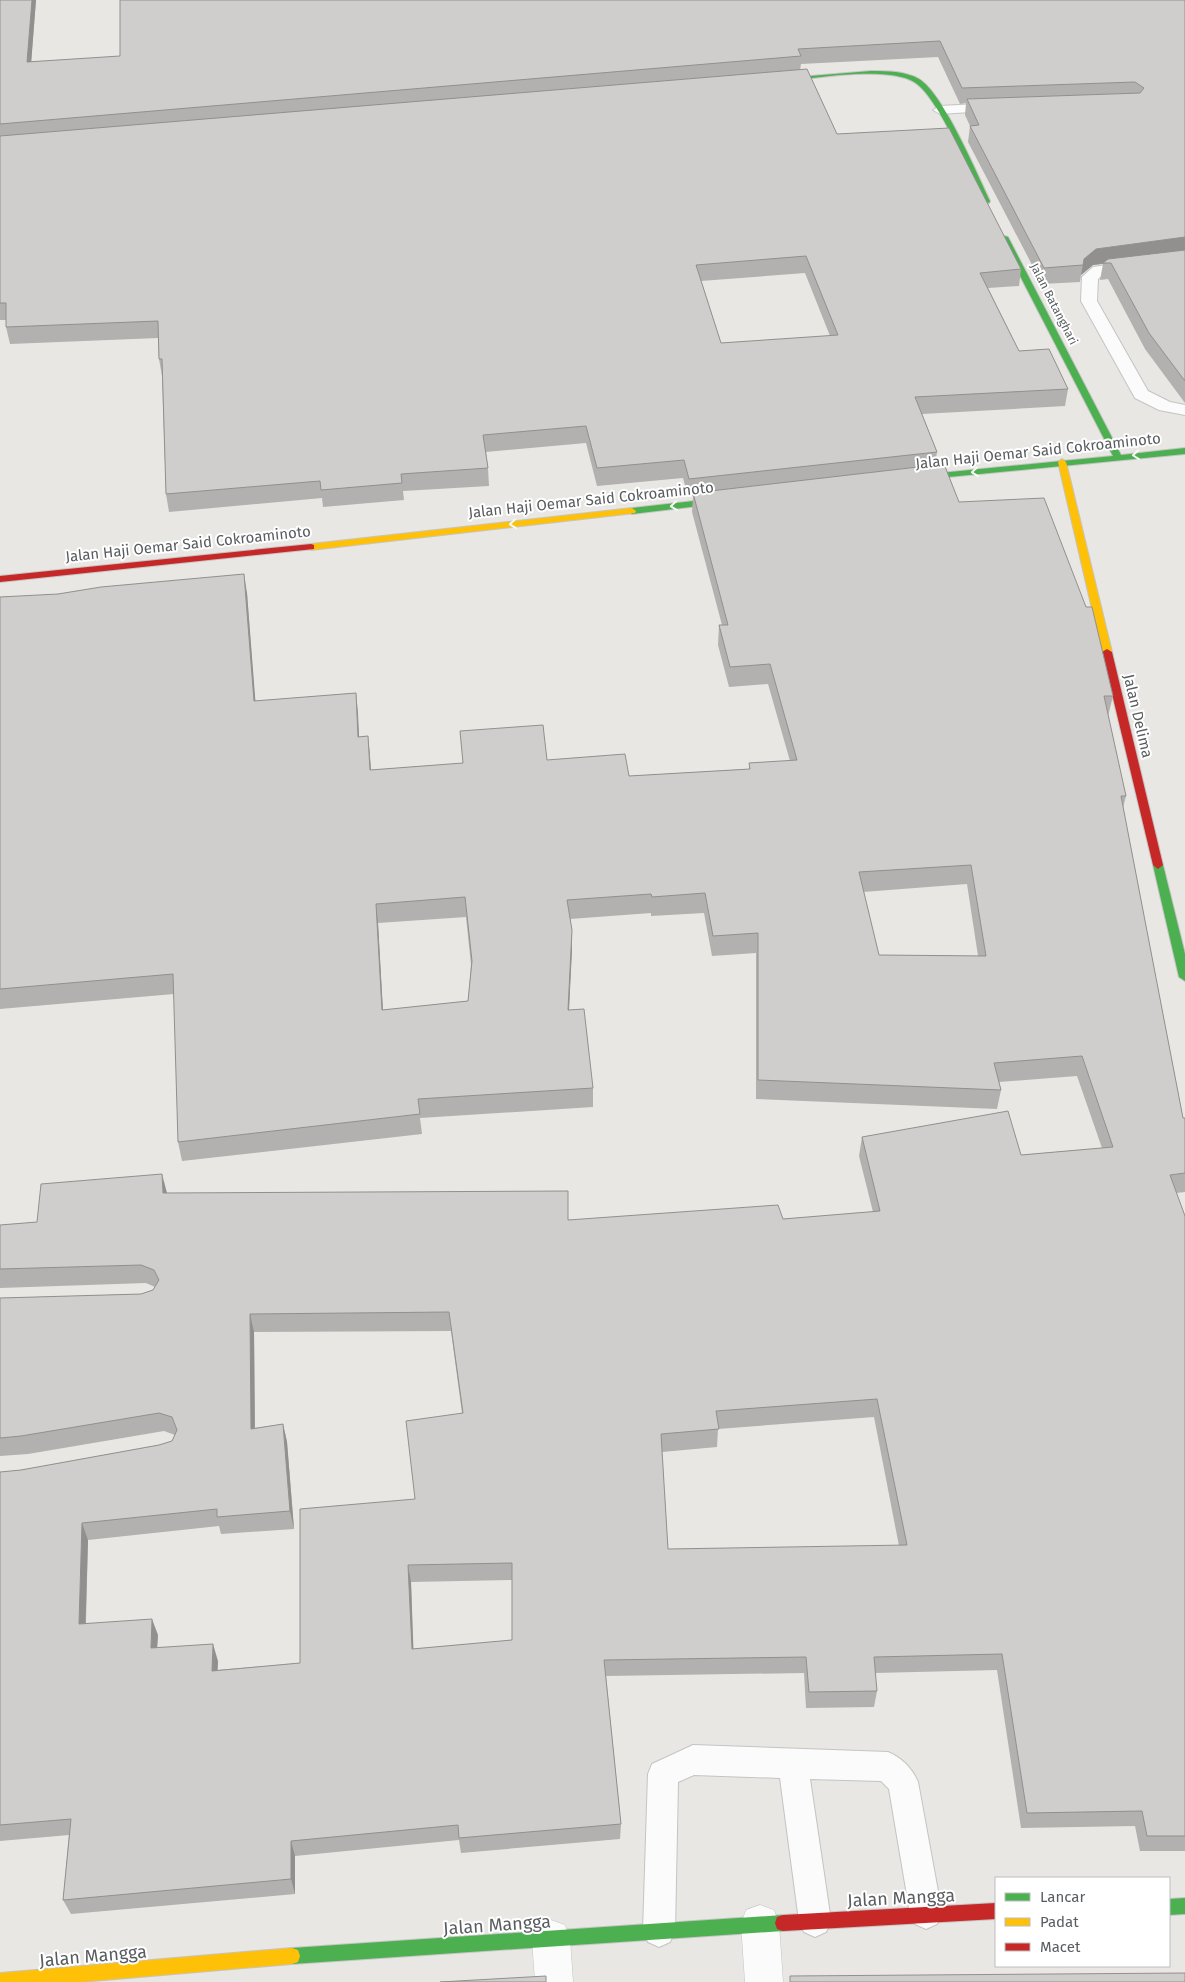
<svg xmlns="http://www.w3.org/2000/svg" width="1185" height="1982" font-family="'Fira Sans',sans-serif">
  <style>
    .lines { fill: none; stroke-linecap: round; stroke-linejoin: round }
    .lane-casing { stroke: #c4c4c4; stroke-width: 2 }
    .street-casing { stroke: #c4c4c4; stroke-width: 1 }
    .fast-casing { stroke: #c5c5c5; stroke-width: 2 }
    .slow-casing { stroke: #c5c5c5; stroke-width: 2 }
    .jam-casing { stroke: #c5c5c5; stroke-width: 2 }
    .lane { fill: #fcfbfb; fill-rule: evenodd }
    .street { fill: #fcfbfb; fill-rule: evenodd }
    .fast { fill: #4caf50; fill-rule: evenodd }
    .slow { fill: #ffc107; fill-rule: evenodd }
    .jam { fill: #c62828; fill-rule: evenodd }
    .wall { fill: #b2b1af; fill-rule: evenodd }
    .shaded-wall { fill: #91908f }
    .building { fill: #cfcecc; stroke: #91908f; fill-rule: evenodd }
    .oneway { stroke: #f6fbf6 }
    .labels { text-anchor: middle; stroke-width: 4; stroke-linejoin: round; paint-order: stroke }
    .far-street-label { font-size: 12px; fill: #595d60; stroke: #fff }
    .street-label { font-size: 15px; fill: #595d60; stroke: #fff }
    .near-street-label { font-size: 18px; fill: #595d60; stroke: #fff }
  </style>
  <rect width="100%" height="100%" fill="#e9e7e3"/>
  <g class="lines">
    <!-- lane casing -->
    <g class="lane-casing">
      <g id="lane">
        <polygon points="997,103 1002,104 1004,107 1002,110 940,114 933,110 940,106"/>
        <polygon points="1185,254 1185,264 1104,274 1098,279 1097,301 1148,391 1170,402 1185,405 1185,415 1159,410 1135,398 1081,301 1082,277 1093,267"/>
        <path d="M693 1745 888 1752C902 1758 912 1768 918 1782L942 1913 937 1924 926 1929 915 1924 910 1913 889 1789 881 1781 810 1779 831 1921 826 1932 815 1937 804 1932 799 1921 780 1778 694 1775 678 1782 675 1931 670 1942 659 1947 648 1942 643 1931 648 1774 652 1764Z"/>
      </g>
    </g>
    <!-- street casing -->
    <g class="street-casing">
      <g id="street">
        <polygon points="760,1905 774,1910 779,1924 783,1982 745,1982 741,1924 746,1910"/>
        <polygon points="551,1920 565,1925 570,1939 573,1982 535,1982 532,1939 537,1925"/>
      </g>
    </g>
    <!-- fast casing -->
    <g class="fast-casing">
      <g id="fast">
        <path d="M871 71C887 71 905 71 919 79 943 93 977 174 990 201L989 203 982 201C970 174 938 96 914 82 886 65 807 79 774 83L771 81 774 79Z"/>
        <polygon points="1001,235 1008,237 1121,455 1185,448 1185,454 907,481 907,477 910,476 1113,456 1000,237"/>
        <polygon points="729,497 733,500 732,502 632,514 628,511 632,508"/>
        <polygon points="1158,861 1163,865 1185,954 1185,981 1179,977 1153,865"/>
        <polygon points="1185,1898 1185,1914 1169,1915 1169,1899"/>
        <polygon points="783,1915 789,1917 791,1923 789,1929 783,1931 292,1964 286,1962 284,1956 286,1950 292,1948"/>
      </g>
    </g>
    <!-- slow casing -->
    <g class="slow-casing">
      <g id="slow">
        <polygon points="1062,459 1066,462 1112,652 1107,655 1102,652 1058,462"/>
        <polygon points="632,508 636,511 635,513 311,550 306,547 311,544"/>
        <polygon points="292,1948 298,1950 300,1956 298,1962 292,1964 81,1982 0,1982 0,1973"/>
      </g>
    </g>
    <!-- jam casing -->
    <g class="jam-casing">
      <g id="jam">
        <polygon points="311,544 314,545 314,549 0,582 0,576"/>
        <polygon points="1107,649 1112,652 1163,865 1158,869 1153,865 1102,652"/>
        <polygon points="996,1903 996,1919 783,1931 777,1929 775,1923 777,1917 783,1915"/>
      </g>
    </g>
    <!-- lane -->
    <use href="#lane" class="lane"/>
    <!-- street -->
    <use href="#street" class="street"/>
    <!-- fast -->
    <use href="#fast" class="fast"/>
    <!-- slow -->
    <use href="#slow" class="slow"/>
    <!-- jam -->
    <use href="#jam" class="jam"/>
  </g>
  <!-- wall -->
  <path class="wall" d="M0 0H36L31 62 1185 0V403L1145 349 1108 279 1100 280 1103 264 1093 265 1081 275 1080 282 1042 284 968 142 970 126 965 115 966 103 960 104 938 57 801 64 800 70 837 134 1021 269 1019 286 988 288 1019 351 1068 389 1065 406 922 414 937 452 935 465 959 502 1113 696 1108 716 1126 796 1123 808 1183 1118H1185V1192L1176 1193 1185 1216V1851H1140L1135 1826 1021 1828 997 1670 875 1673 877 1691 874 1707 806 1708 804 1673 606 1676 621 1824 620 1839 461 1853 459 1840 295 1856V1894L71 1914 63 1900 69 1835 0 1841V1472L21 1470 159 1445 172 1441 175 1435 164 1431 28 1454 0 1456V1298L141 1294 153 1290 155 1287 146 1283 0 1288V1225L37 1222 167 1193 568 1220 783 1219 873 1212 859 1156 862 1137 1021 1155 1102 1148 1077 1076 999 1082 1001 1090 997 1109 756 1099V953L712 956 704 913 651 916V913L570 919 572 949 569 1010 593 1088V1107L420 1118 422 1134 182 1161 178 1142 174 994 0 1009V597L247 593 255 701 356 693 359 737 368 736 371 770 463 763 460 731 547 760 629 776 749 769V763L790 761 768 684 729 687 718 645 719 625H722L692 512 693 496H688L683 478 597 486 586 443 486 452 488 468 489 486 403 491 404 500 323 507 322 498 169 512 166 494 162 376 159 359 158 338 10 344 6 327V320H0ZM805 273 830 336 721 343 701 281ZM967 884 978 956 879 955 863 892ZM466 917 471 965 468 1001 383 1010 378 923ZM451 1331 462 1413 415 1499 300 1663 217 1670 218 1661 157 1648 158 1635 86 1623 88 1540 219 1526 221 1534 294 1529 287 1442 283 1424 255 1428 254 1332ZM874 1417 899 1546 668 1549 662 1452 717 1447 718 1429ZM512 1580V1640L413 1649 411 1582Z"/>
  <!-- shaded-wall -->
  <g class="shaded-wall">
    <polygon points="32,0 36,0 30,78 27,62"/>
    <polygon points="1185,237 1185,253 1093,265 1081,275 1084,259 1096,249"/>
    <polygon points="244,574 247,593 257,721 254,701"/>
    <polygon points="356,693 358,713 360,757 358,737"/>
    <polygon points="368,736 370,756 372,790 370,770"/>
    <polygon points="376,904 378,923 384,1030 382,1010"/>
    <polygon points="572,930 572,949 568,1029 568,1010"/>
    <polygon points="162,1174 167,1193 163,1193"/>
    <polygon points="250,1314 254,1332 255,1446 251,1429"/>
    <polygon points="283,1424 287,1442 294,1529 290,1511"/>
    <polygon points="82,1523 88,1540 85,1640 79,1624"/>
    <polygon points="408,1565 411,1582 414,1665 412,1649"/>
    <polygon points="152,1619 158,1635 156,1664 151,1648"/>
    <polygon points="213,1644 218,1661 217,1687 212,1671"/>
    <polygon points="291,1841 295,1856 295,1894 291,1879"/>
  </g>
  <!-- building -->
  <g class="building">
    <polygon points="0,0 32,0 27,62 120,56 120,0 1185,0 1185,237 1096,249 1084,259 1083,265 1044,268 970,126 979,125 967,99 1140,93 1144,88 1135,82 962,88 940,41 798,49 801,56 0,124"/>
    <path d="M807 69 837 134 949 128 1021 269 980 273 1019 351 1049 349 1068 389 915 397 937 452 689 479 684 460 597 468 586 426 483 435 488 468 401 474 402 483 321 490 320 481 166 494 162 359H159L158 321 6 327V303H0V136ZM806 256 838 335 721 343 696 265Z"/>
    <polygon points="1185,250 1185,381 1149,333 1111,263 1103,263 1108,259"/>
    <path d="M944 464 959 502 1044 498 1086 607H1092L1113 696H1104L1126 796H1121L1183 1118H1185V1173L1170 1175 1185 1216V1836H1147L1142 1811 1027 1813 1002 1654 874 1657 877 1691 809 1692 806 1657 604 1660 621 1824 459 1838 458 1825 291 1841V1879L63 1900 71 1819 0 1825V1472L21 1470 159 1445 172 1441 177 1430 172 1417 159 1413 21 1436 0 1438V1298L141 1294 153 1290 159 1280 154 1270 141 1265 0 1269V1225L37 1222 41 1184 162 1174 163 1193 568 1191V1220L778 1205 783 1219 880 1211 862 1137 1008 1111 1021 1155 1113 1147 1082 1056 994 1063 1001 1090 758 1080V933L713 936 705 893 652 897 651 894 567 900 572 930 568 1010 584 1009 593 1088 418 1099 420 1114 178 1142 173 974 0 989V597L58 594 101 587 244 574 254 701 356 693 358 737 368 736 370 770 463 763 460 731 543 725 547 760 625 754 629 776 750 769 749 763 797 760 770 664 730 667 719 625H728L693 493ZM971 865 986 956 879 955 859 872ZM465 897 472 961 468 1001 382 1010 376 904ZM449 1312 463 1413 406 1421 415 1499 300 1509V1663L212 1671 213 1644 151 1648 152 1619 79 1624 82 1523 217 1509V1517L290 1511 283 1424 251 1429 250 1314ZM877 1399 907 1545 668 1549 661 1434 719 1429 716 1411ZM512 1563V1640L412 1649 408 1565Z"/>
    <polygon points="1185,1973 1185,1982 790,1982 790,1976"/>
    <polygon points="546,1976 546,1982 440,1982"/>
  </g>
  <!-- one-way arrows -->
  <defs><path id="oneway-chevron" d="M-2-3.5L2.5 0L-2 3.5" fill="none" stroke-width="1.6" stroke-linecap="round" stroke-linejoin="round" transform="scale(1.25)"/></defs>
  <g class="oneway">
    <use href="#oneway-chevron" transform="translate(1136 455) rotate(175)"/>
    <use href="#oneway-chevron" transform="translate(975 472) rotate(174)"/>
    <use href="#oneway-chevron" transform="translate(674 506) rotate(174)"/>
    <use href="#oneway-chevron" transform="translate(513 524) rotate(174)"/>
  </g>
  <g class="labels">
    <!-- far-street labels -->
    <g class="far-street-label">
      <text transform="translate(1054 304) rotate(63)" y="4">Jalan Batanghari</text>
    </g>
    <!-- street labels -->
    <g class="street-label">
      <text transform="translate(1038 451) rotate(-6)" y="5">Jalan Haji Oemar Said Cokroaminoto</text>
      <text transform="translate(591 500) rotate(-6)" y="5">Jalan Haji Oemar Said Cokroaminoto</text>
      <text transform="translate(188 544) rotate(-6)" y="5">Jalan Haji Oemar Said Cokroaminoto</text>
      <text transform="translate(1138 716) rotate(77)" y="5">Jalan Delima</text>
    </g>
    <!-- near-street labels -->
    <g class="near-street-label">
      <text transform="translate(901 1898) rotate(-3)" y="6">Jalan Mangga</text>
      <text transform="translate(497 1925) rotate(-4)" y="6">Jalan Mangga</text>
      <text transform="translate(93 1956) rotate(-5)" y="6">Jalan Mangga</text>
    </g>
  </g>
  <!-- legend -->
  <rect x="995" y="1877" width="175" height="90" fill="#ffffff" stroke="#bdbebf"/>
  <rect x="1005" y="1893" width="25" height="8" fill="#4caf50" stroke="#bdbebf"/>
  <text x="1040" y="1902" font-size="15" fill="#595d60">Lancar</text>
  <rect x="1005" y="1918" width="25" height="8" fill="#ffc107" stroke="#bdbebf"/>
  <text x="1040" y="1927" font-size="15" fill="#595d60">Padat</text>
  <rect x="1005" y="1943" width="25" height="8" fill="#c62828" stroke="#bdbebf"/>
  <text x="1040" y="1952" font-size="15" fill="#595d60">Macet</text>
</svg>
